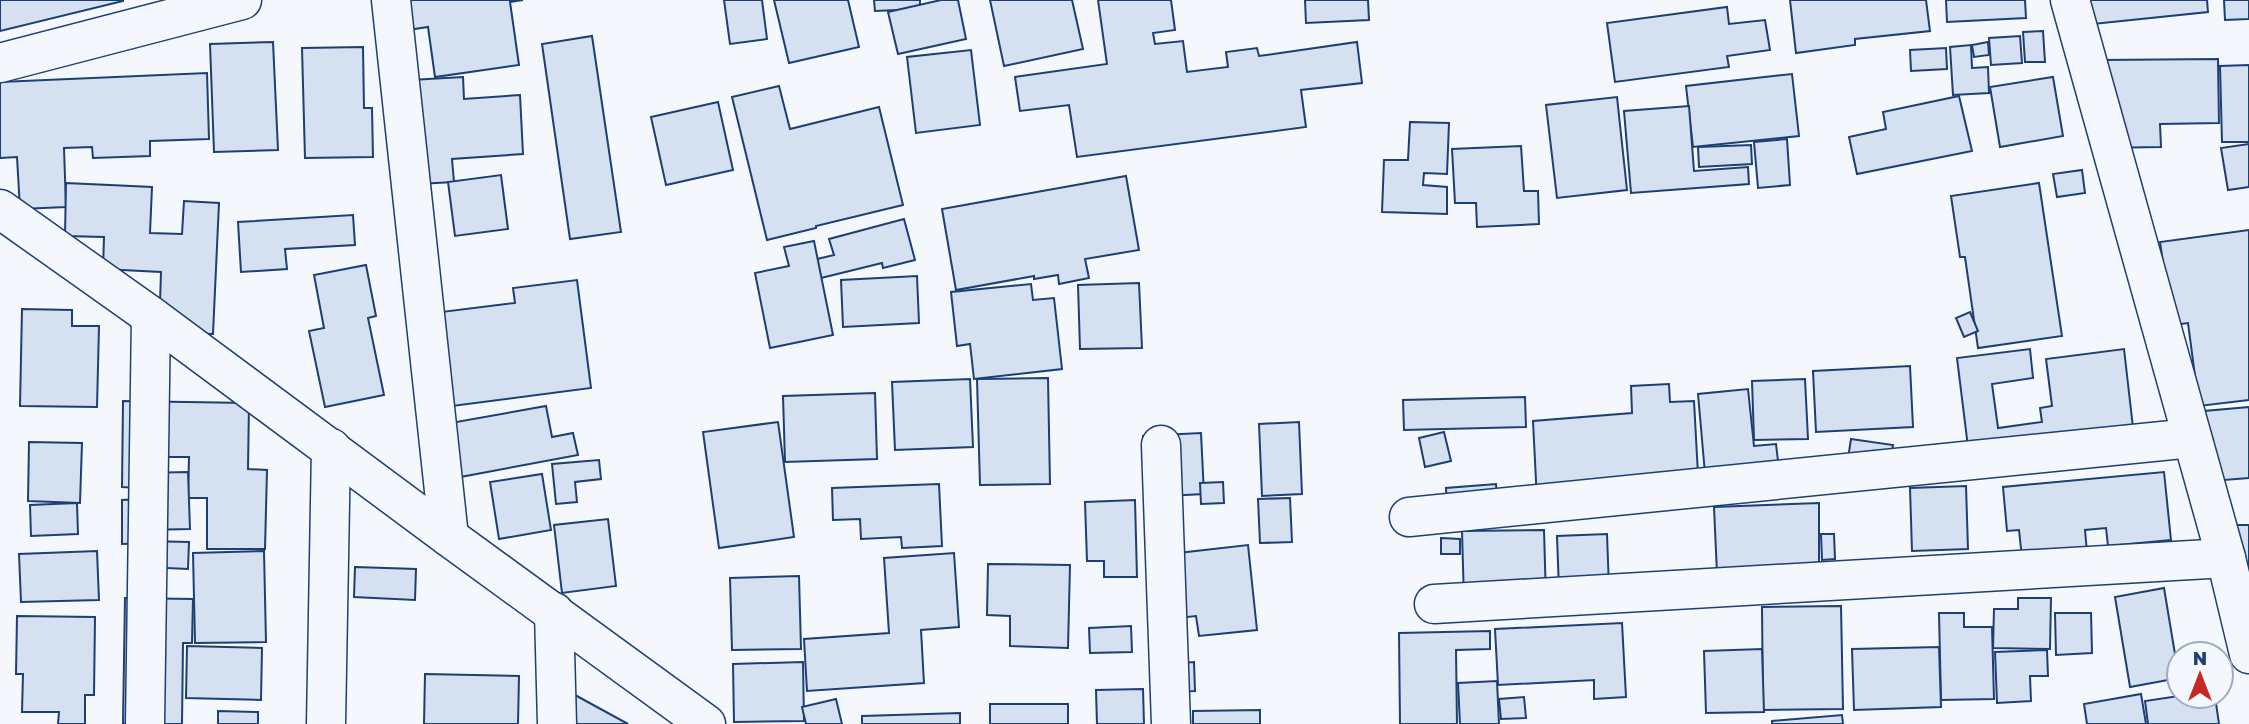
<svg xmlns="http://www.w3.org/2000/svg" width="2249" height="724" font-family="'Golos Text',sans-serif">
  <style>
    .building { fill: #d5e0f0; stroke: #1d3f73; stroke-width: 2 }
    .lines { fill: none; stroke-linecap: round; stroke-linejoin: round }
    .minor-casing { stroke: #1d3f73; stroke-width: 41 }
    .minor { stroke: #f4f7fb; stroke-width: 38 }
  </style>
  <rect width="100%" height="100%" fill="#f4f7fb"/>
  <!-- building -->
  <g class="building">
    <polygon points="0,0 123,0 123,1 0,31"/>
    <polygon points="404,0 523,0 510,2 519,65 435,77 428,27 408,30"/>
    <polygon points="724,0 762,0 767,39 730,44"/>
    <polygon points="774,0 848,0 859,47 789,63"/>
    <polygon points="874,0 920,0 920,9 875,11"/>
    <polygon points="941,0 958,0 966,39 898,54 888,12"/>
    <polygon points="990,0 1072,0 1083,49 1004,66"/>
    <polygon points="1098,0 1171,0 1175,30 1153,33 1155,44 1183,41 1187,72 1228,67 1226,52 1257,48 1259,56 1357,42 1362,83 1301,90 1306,127 1077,157 1069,105 1020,111 1015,77 1107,64"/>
    <polygon points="1305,0 1368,0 1369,20 1306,23"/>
    <polygon points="1790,0 1926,0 1930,31 1855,39 1855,45 1796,53"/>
    <polygon points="1946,0 2025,0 2026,18 1947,22"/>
    <polygon points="2071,0 2207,0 2208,12 2074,26"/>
    <polygon points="2224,0 2249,0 2249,19 2225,20"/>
    <polygon points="1727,7 1729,24 1765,20 1770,50 1727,56 1729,67 1615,82 1607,23"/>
    <polygon points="2043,31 2045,62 2025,62 2023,32"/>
    <polygon points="592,36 621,232 570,239 542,44"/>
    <polygon points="2020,36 2022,63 1991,65 1989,38"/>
    <polygon points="273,42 278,150 214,152 210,44"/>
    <polygon points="1988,42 1989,55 1974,57 1972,45"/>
    <polygon points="1971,45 1972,68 1988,67 1989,93 1953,95 1950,47"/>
    <polygon points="363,47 364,108 372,108 373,157 305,158 302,48"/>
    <polygon points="1946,48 1947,69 1911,71 1910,50"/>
    <polygon points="971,50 980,125 916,133 907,57"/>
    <polygon points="2218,59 2219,123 2160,124 2161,147 2102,148 2100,60"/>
    <polygon points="2249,65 2249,142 2222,142 2220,66"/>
    <polygon points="207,73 209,139 150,141 150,156 93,158 92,147 64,148 66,207 20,209 17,157 0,158 0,82"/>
    <polygon points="1792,74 1799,136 1693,147 1686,86"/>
    <polygon points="463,77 464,99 520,95 523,154 452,159 454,182 418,184 411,80"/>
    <polygon points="2053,77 2063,136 2000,147 1990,87"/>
    <polygon points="779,86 790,129 879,107 903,205 816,226 816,228 767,240 732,97"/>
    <polygon points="1959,96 1972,151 1857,174 1849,137 1886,129 1883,112"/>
    <polygon points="1617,97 1627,190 1557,198 1546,105"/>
    <polygon points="718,102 733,170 666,185 651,117"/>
    <polygon points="1689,106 1694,171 1748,167 1749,184 1631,193 1624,111"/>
    <polygon points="1410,122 1449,123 1447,174 1424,173 1423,185 1447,187 1447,214 1382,212 1384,160 1408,160"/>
    <polygon points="1787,139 1790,185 1758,188 1754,142"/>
    <polygon points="2249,144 2249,187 2228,190 2221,148"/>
    <polygon points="1751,145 1752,164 1699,167 1698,147"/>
    <polygon points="1521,146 1524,191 1538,191 1539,224 1477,227 1476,203 1455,203 1452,149"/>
    <polygon points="2082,170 2085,193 2057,197 2053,174"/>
    <polygon points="501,175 508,229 455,236 448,182"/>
    <polygon points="1126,176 1139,250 1085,259 1089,278 1059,284 1058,275 1034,279 1034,276 956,290 942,209"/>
    <polygon points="66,183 152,187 150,233 182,234 184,201 219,203 213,334 159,333 161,272 103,269 104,237 65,236"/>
    <polygon points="2039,183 2062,336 1978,348 1965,257 1960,257 1951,196"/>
    <polygon points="353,215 355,245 285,249 287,269 241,272 238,222"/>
    <polygon points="904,219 915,260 883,268 882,263 821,278 817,259 834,255 829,239"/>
    <polygon points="2249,230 2249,400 2199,406 2188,323 2164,326 2165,276 2160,242"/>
    <polygon points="814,241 833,335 770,348 755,273 789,266 784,247"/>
    <polygon points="366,265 376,316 368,318 384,395 325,407 309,331 324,328 314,275"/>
    <polygon points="917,276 919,323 843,327 841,280"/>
    <polygon points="577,280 591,388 437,408 425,314 515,303 513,288"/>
    <polygon points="1139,283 1142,348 1080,349 1078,285"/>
    <polygon points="1031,284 1033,300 1054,298 1062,369 974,379 970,344 957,346 951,292"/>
    <polygon points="22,309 72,310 72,326 99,326 97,407 20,406"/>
    <polygon points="1970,312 1978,331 1964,337 1956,318"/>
    <polygon points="2030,349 2033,378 1992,384 1998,428 2042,422 2040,408 2052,406 2046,359 2124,349 2135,445 1969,455 1957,358"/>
    <polygon points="1910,366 1913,427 1816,432 1813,371"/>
    <polygon points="1048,378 1050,484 980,485 977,379"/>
    <polygon points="970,379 973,447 895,450 892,382"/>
    <polygon points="1805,379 1808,439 1754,440 1752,381"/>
    <polygon points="1669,384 1670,402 1694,401 1699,493 1537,501 1533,421 1632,413 1631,386"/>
    <polygon points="1748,389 1754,446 1776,444 1780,478 1706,485 1698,394"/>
    <polygon points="875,393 877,459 785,462 783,396"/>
    <polygon points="1525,397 1526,427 1404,430 1403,400"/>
    <polygon points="123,401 249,403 248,469 267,470 265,549 207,549 207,498 188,498 189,457 140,457 139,488 122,487"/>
    <polygon points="546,406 552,437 573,433 578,455 455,478 445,424"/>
    <polygon points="2249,407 2249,478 2199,482 2193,412"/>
    <polygon points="778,422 794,537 719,548 703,432"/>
    <polygon points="1299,422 1302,494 1262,496 1259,424"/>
    <polygon points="1444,432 1451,461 1425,467 1419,438"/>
    <polygon points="1201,433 1204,494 1146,497 1143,436"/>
    <polygon points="1851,439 1893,445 1889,470 1847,465"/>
    <polygon points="29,442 82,443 80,503 28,501"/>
    <polygon points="599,460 601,479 575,482 577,502 556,504 552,464"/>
    <polygon points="188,472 190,529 144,530 145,543 122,544 122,500 142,499 141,473"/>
    <polygon points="2164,472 2171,540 2108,546 2106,528 2085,530 2087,552 2022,558 2019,530 2007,531 2003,487"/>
    <polygon points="542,474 551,530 499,539 490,482"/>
    <polygon points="1223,482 1224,503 1201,504 1200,483"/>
    <polygon points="939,484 942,546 902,548 901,537 861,539 860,519 833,520 832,488"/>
    <polygon points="1496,484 1498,506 1447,510 1446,488"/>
    <polygon points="1966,486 1968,549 1912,551 1910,488"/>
    <polygon points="1290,498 1292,542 1260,543 1258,499"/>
    <polygon points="1135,500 1137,577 1104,577 1104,561 1087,561 1085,502"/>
    <polygon points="77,503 78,534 31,536 30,505"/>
    <polygon points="1819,503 1819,570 1717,574 1714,507"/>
    <polygon points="608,519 616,586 562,593 554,525"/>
    <polygon points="2232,525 2249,525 2249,587"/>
    <polygon points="1544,530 1546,599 1464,601 1462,531"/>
    <polygon points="1607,534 1609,588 1559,590 1557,536"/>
    <polygon points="1821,534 1834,534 1835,559 1822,560"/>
    <polygon points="1441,538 1460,539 1460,554 1441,554"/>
    <polygon points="145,541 189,542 188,569 145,567"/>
    <polygon points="1248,545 1257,630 1199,636 1196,616 1159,620 1152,556"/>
    <polygon points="97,551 99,600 21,602 19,554"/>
    <polygon points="264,551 266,642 195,643 193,553"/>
    <polygon points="954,553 959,627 921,630 924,683 807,691 804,639 889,633 884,558"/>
    <polygon points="988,564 1070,565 1068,648 1010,646 1010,616 987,615"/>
    <polygon points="355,567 416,569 415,600 354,597"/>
    <polygon points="799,576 801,649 732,650 730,578"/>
    <polygon points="2164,588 2179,678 2130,687 2115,597"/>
    <polygon points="125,598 193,599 192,643 183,643 182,724 123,724"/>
    <polygon points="2018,598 2051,598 2050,649 1993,648 1994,609 2018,609"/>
    <polygon points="1841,606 1843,709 1763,710 1762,607"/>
    <polygon points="1939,613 1964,613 1964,627 1992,627 1994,699 1941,700"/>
    <polygon points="2055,613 2091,613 2092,653 2056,655"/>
    <polygon points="17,616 95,617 94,695 85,695 85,724 58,724 59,712 22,712 23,674 16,674"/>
    <polygon points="1622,623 1626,697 1594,699 1594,680 1498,685 1495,629"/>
    <polygon points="1131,626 1132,652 1090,653 1089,628"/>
    <polygon points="1490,631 1490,649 1456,650 1457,724 1400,724 1399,633"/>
    <polygon points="187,646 262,648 261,700 186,698"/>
    <polygon points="1939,647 1941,707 1854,710 1852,649"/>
    <polygon points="1762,649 1764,712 1706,713 1704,651"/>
    <polygon points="2047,650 2048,676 2030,676 2031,701 1997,703 1995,652"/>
    <polygon points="803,662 804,721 734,722 733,664"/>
    <polygon points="1194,662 1195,691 1168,692 1166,664"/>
    <polygon points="425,674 519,676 518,724 424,724"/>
    <polygon points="1497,681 1499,724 1460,724 1458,683"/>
    <polygon points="1143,689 1144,724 1097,724 1096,690"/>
    <polygon points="2141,694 2146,724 2087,724 2084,704"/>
    <polygon points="575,695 628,724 543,724"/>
    <polygon points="2179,696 2215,696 2219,724 2148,724 2145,701"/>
    <polygon points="1524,697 1526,718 1501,719 1499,699"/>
    <polygon points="836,699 842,724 806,724 802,707"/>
    <rect x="990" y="704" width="78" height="20"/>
    <polygon points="1260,710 1260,724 1193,724 1193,711"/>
    <polygon points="218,711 258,712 258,724 218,724"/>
    <polygon points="960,713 960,724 862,724 862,716"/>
    <polygon points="1842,715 1843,724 1772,724 1772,721"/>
  </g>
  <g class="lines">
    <!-- minor casing -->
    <g class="minor-casing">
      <g id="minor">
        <polyline points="391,0 449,537"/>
        <polyline points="2070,0 2226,558 2249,654"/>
        <polyline points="0,63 242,0"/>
        <polyline points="0,209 151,316 449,537 706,724"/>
        <polyline points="1161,445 1171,724"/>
        <polyline points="1409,517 2192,438"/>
        <polyline points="1434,604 2226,558"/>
        <polyline points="554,612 557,724"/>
        <polyline points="145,724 151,316"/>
        <polyline points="326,724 331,448"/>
      </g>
    </g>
    <!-- minor -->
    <use href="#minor" class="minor"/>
  </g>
  <!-- north arrow -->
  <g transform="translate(2200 675)"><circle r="33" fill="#f4f7fb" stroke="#9eadc5" stroke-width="2"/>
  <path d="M0-5L12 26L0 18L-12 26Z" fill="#c62828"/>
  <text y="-10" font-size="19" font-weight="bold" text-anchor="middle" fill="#1d3f73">N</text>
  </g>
</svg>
